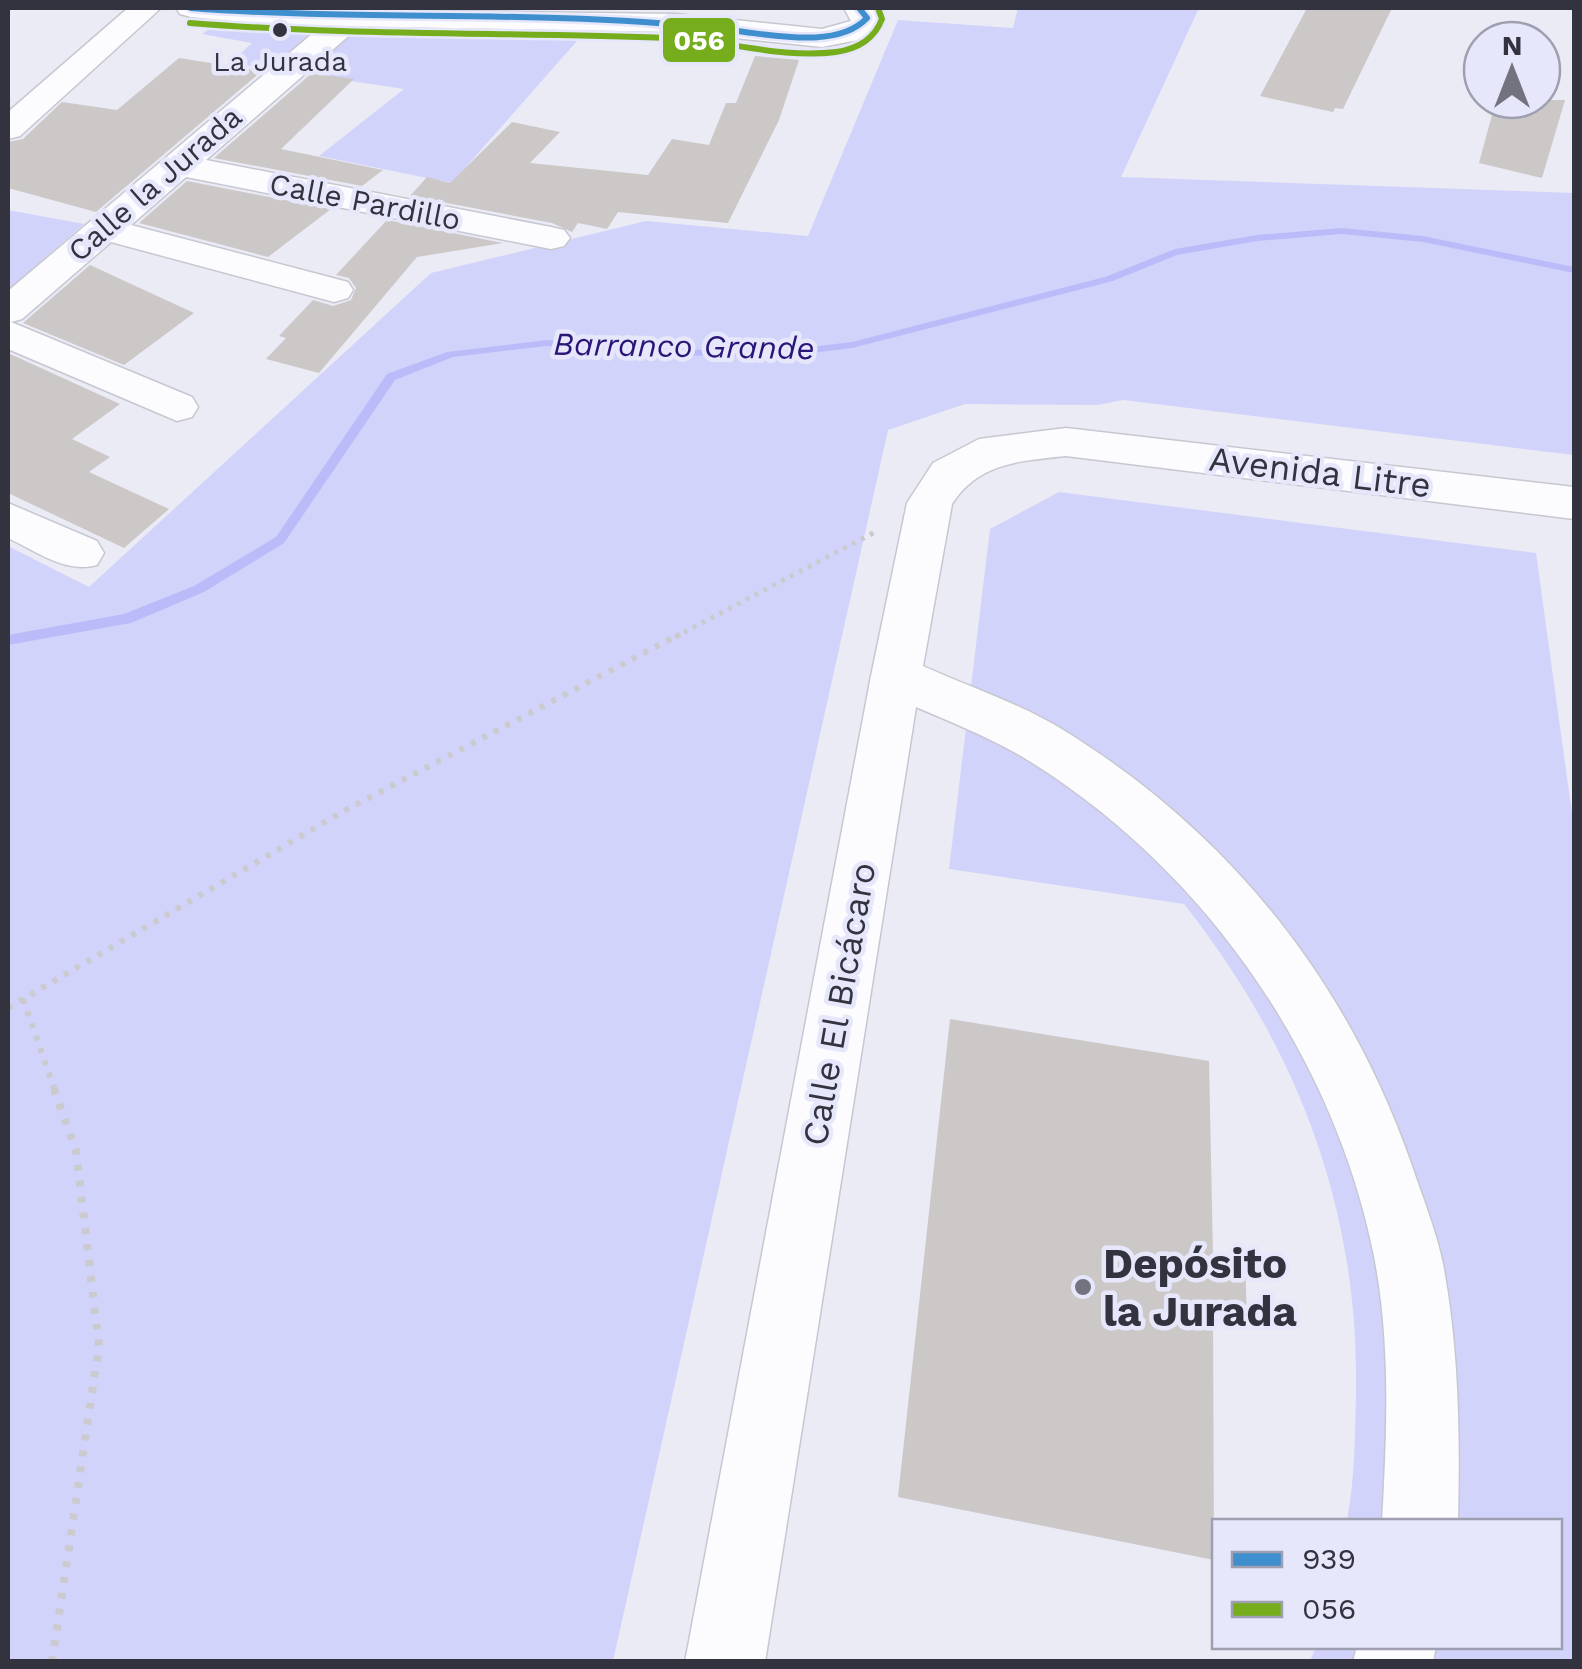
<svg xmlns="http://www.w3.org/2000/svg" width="1582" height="1669" font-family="'Work Sans',sans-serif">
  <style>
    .green { fill: #d2d3fa }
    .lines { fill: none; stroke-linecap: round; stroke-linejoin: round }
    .stream { fill: #bbbbfa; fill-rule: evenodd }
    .building { fill: #ccc8c8 }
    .minor-casing { stroke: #c7c7d2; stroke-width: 3 }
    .major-casing { stroke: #c7c7d2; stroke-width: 3 }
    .path-far2 { stroke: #cbcbcf; stroke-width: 5; stroke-dasharray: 4 6; stroke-linecap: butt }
    .path-far1 { stroke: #cbcbcf; stroke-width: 6; stroke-dasharray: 5 8; stroke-linecap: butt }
    .path { stroke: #cbcbcf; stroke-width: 8; stroke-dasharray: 6 10; stroke-linecap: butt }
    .minor { fill: #fcfcfe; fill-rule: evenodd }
    .major { fill: #fcfcfe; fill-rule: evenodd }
    .bus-1-casing { stroke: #e6e7fb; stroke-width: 11 }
    .bus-2-casing { stroke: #e6e7fb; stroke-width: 11 }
    .bus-1 { stroke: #3f8fcf; stroke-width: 6 }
    .bus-2 { stroke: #75ad1c; stroke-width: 6 }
    .bus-dot { fill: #32333f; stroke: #e6e7fb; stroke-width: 4 }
    .poi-dot { fill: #73737f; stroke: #e6e7fb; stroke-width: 4 }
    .labels { text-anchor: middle; stroke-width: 9; stroke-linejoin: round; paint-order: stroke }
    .far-bus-label { font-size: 28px; fill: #32333f; stroke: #e6e7fb }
    .far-street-label { font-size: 30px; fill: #32333f; stroke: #e6e7fb }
    .far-water-label { font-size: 32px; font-style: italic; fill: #2b1677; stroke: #e6e7fb }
    .street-label { font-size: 35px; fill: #32333f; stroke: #e6e7fb }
    .near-poi-label { font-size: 42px; font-weight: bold; fill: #32333f; stroke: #e6e7fb; text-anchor: start }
    .line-badge { stroke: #e6e7fb; stroke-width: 4 }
    .badge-label { font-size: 28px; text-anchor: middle; font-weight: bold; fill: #fff }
  </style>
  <rect width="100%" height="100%" fill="#ebebf6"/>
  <!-- green -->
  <g class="green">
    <polygon points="1018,8 1199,8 1121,177 1574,193 1574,455 1123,400 1097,405 965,404 888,430 613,1661 8,1661 8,546 89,587 431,273 646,221 808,236 898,20 1013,28"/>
    <polygon points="215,25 584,33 452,183 319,156 404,89 230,63 252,43 202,34"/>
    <polygon points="8,210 84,224 8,290"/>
    <path d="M1059 492 1536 553 1574 828V1661H1310L1316 1647 1560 1646V1522L1347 1521C1355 1478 1355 1435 1356 1392 1359 1208 1297 1047 1184 904L949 869 990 529Z"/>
  </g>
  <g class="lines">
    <!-- stream -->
    <polygon class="stream" points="1342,228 1423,236 1574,267 1574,273 1423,242 1342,234 1257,241 1177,255 1113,281 852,348 778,357 659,355 547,346 453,357 395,380 284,543 204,592 131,623 8,645 8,635 124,614 194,586 276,537 387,374 447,352 547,340 659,349 778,351 852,342 1105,277 1175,249 1257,235"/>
  </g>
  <!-- building -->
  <g class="building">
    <polygon points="1307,8 1392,8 1343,109 1335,108 1333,112 1260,96"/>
    <polygon points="755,56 799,60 779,120 728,223 618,212 607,229 578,223 572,232 552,223 410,196 427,177 450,183 512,122 560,132 530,163 648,175 672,139 709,145 726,103 736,103"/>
    <polygon points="179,58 262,71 96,212 8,188 8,142 23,139 62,102 117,110"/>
    <polygon points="312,73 354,79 281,149 383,170 362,186 214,158"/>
    <polygon points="1496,100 1565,100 1542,178 1479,163"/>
    <polygon points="187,181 331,209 268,257 139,223"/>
    <polygon points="387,220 503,243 417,257 319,373 266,359 286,338 279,336 313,300 333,306 351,300 356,288 349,278 336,275"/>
    <polygon points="90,265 194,313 124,365 23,323"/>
    <polygon points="8,353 120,404 72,439 110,457 89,472 169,509 124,548 8,493"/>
    <polygon points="950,1019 1209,1061 1213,1256 1245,1261 1247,1319 1213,1314 1214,1560 898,1497"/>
  </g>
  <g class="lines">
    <!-- minor casing -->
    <g class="minor-casing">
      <g id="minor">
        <polygon points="128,8 161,8 20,136 8,139 8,112"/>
        <polygon points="349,10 360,12 364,19 360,26 206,160 551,227 564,230 570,238 564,246 551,249 186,177 131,225 348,282 353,290 348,298 334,302 111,242 22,319 11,322 192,397 198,407 192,417 177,421 8,349 8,291 338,12"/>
        <path d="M1066 428 1574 487V519L1066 456C1021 461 979 462 952 504L923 666C971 688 1023 704 1068 733 1231 835 1347 981 1411 1163 1422 1196 1436 1230 1443 1264 1459 1349 1460 1435 1458 1522H1382C1387 1434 1391 1343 1374 1256 1333 1053 1202 867 1026 759 991 738 953 723 916 707L765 1662H685L871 676 907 503 933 463 979 439Z"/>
        <path d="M8 503 97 541 104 553 97 565C66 574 36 551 8 538Z"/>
        <polygon points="1357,1646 1436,1646 1433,1662 1353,1662"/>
      </g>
    </g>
    <!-- major casing -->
    <g class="major-casing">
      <polygon id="major" points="176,8 676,14 822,29 851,21 844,8 875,8 882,18 868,38 822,47 676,32 272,25 191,17 180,14"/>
    </g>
    <!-- path-far2 -->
    <polyline class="path-far2" points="675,637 875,532"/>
    <!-- path-far1 -->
    <g class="path-far1">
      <polyline points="23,999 55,1091"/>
      <polyline points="8,1008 342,812 680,634"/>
    </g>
    <!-- path -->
    <polyline class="path" points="52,1662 99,1346 76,1151 54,1089"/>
    <!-- minor -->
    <use href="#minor" class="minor"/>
    <!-- major -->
    <use href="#major" class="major"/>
    <!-- bus-1 casing -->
    <g class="bus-1-casing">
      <path id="bus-1" d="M191 8C372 22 556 8 736 31 774 35 838 49 867 18L859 8"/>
    </g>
    <!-- bus-2 casing -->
    <g class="bus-2-casing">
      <path id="bus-2" d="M190 23C350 36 509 32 669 38 724 40 781 59 836 52 857 49 874 40 882 19L878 8"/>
    </g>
    <!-- bus-1 -->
    <use href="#bus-1" class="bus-1"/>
    <!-- bus-2 -->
    <use href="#bus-2" class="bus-2"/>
  </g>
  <!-- markers -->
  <circle class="bus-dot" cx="280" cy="30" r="9"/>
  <circle class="poi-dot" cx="1083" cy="1287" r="10"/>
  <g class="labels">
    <!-- far-bus labels -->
    <g class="far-bus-label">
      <text x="280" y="71">La Jurada</text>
    </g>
    <!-- far-street labels -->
    <g class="far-street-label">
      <text transform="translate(155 184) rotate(-41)" y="10">Calle la Jurada</text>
      <text transform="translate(365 202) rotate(11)" y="10">Calle Pardillo</text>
    </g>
    <!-- far-water labels -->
    <g class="far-water-label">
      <text transform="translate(684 346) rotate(1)" y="11">Barranco Grande</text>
    </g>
    <!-- street labels -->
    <g class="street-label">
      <text transform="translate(1320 472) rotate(7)" y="12">Avenida Litre</text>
      <text transform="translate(839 1004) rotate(-80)" y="12">Calle El Bicácaro</text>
    </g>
    <!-- near-poi labels -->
    <g class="near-poi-label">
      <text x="1103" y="1278">Depósito<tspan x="1103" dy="48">la Jurada</tspan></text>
    </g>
  </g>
  <rect class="line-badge" x="661" y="16" width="76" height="48" rx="10" fill="#75ad1c"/>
  <g class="badge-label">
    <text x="699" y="50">056</text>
  </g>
  <!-- border -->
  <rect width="1582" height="1669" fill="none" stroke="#32333f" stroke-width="20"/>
  <!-- legend -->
  <rect x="1212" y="1519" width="350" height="130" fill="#e6e7fb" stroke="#9e9fb0" stroke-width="2.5"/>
  <rect x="1232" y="1552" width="50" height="15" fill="#3f8fcf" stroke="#9e9fb0" stroke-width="2.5"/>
  <text x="1302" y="1569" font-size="30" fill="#32333f">939</text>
  <rect x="1232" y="1602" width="50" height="15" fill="#75ad1c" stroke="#9e9fb0" stroke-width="2.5"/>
  <text x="1302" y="1619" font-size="30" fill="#32333f">056</text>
  <!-- north arrow -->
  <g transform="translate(1512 70)"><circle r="48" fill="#e6e7fb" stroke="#9e9fb0" stroke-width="2.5"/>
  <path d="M0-8L18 38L0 25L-18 38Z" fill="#73737f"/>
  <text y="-15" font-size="28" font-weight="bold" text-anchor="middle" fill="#32333f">N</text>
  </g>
</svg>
